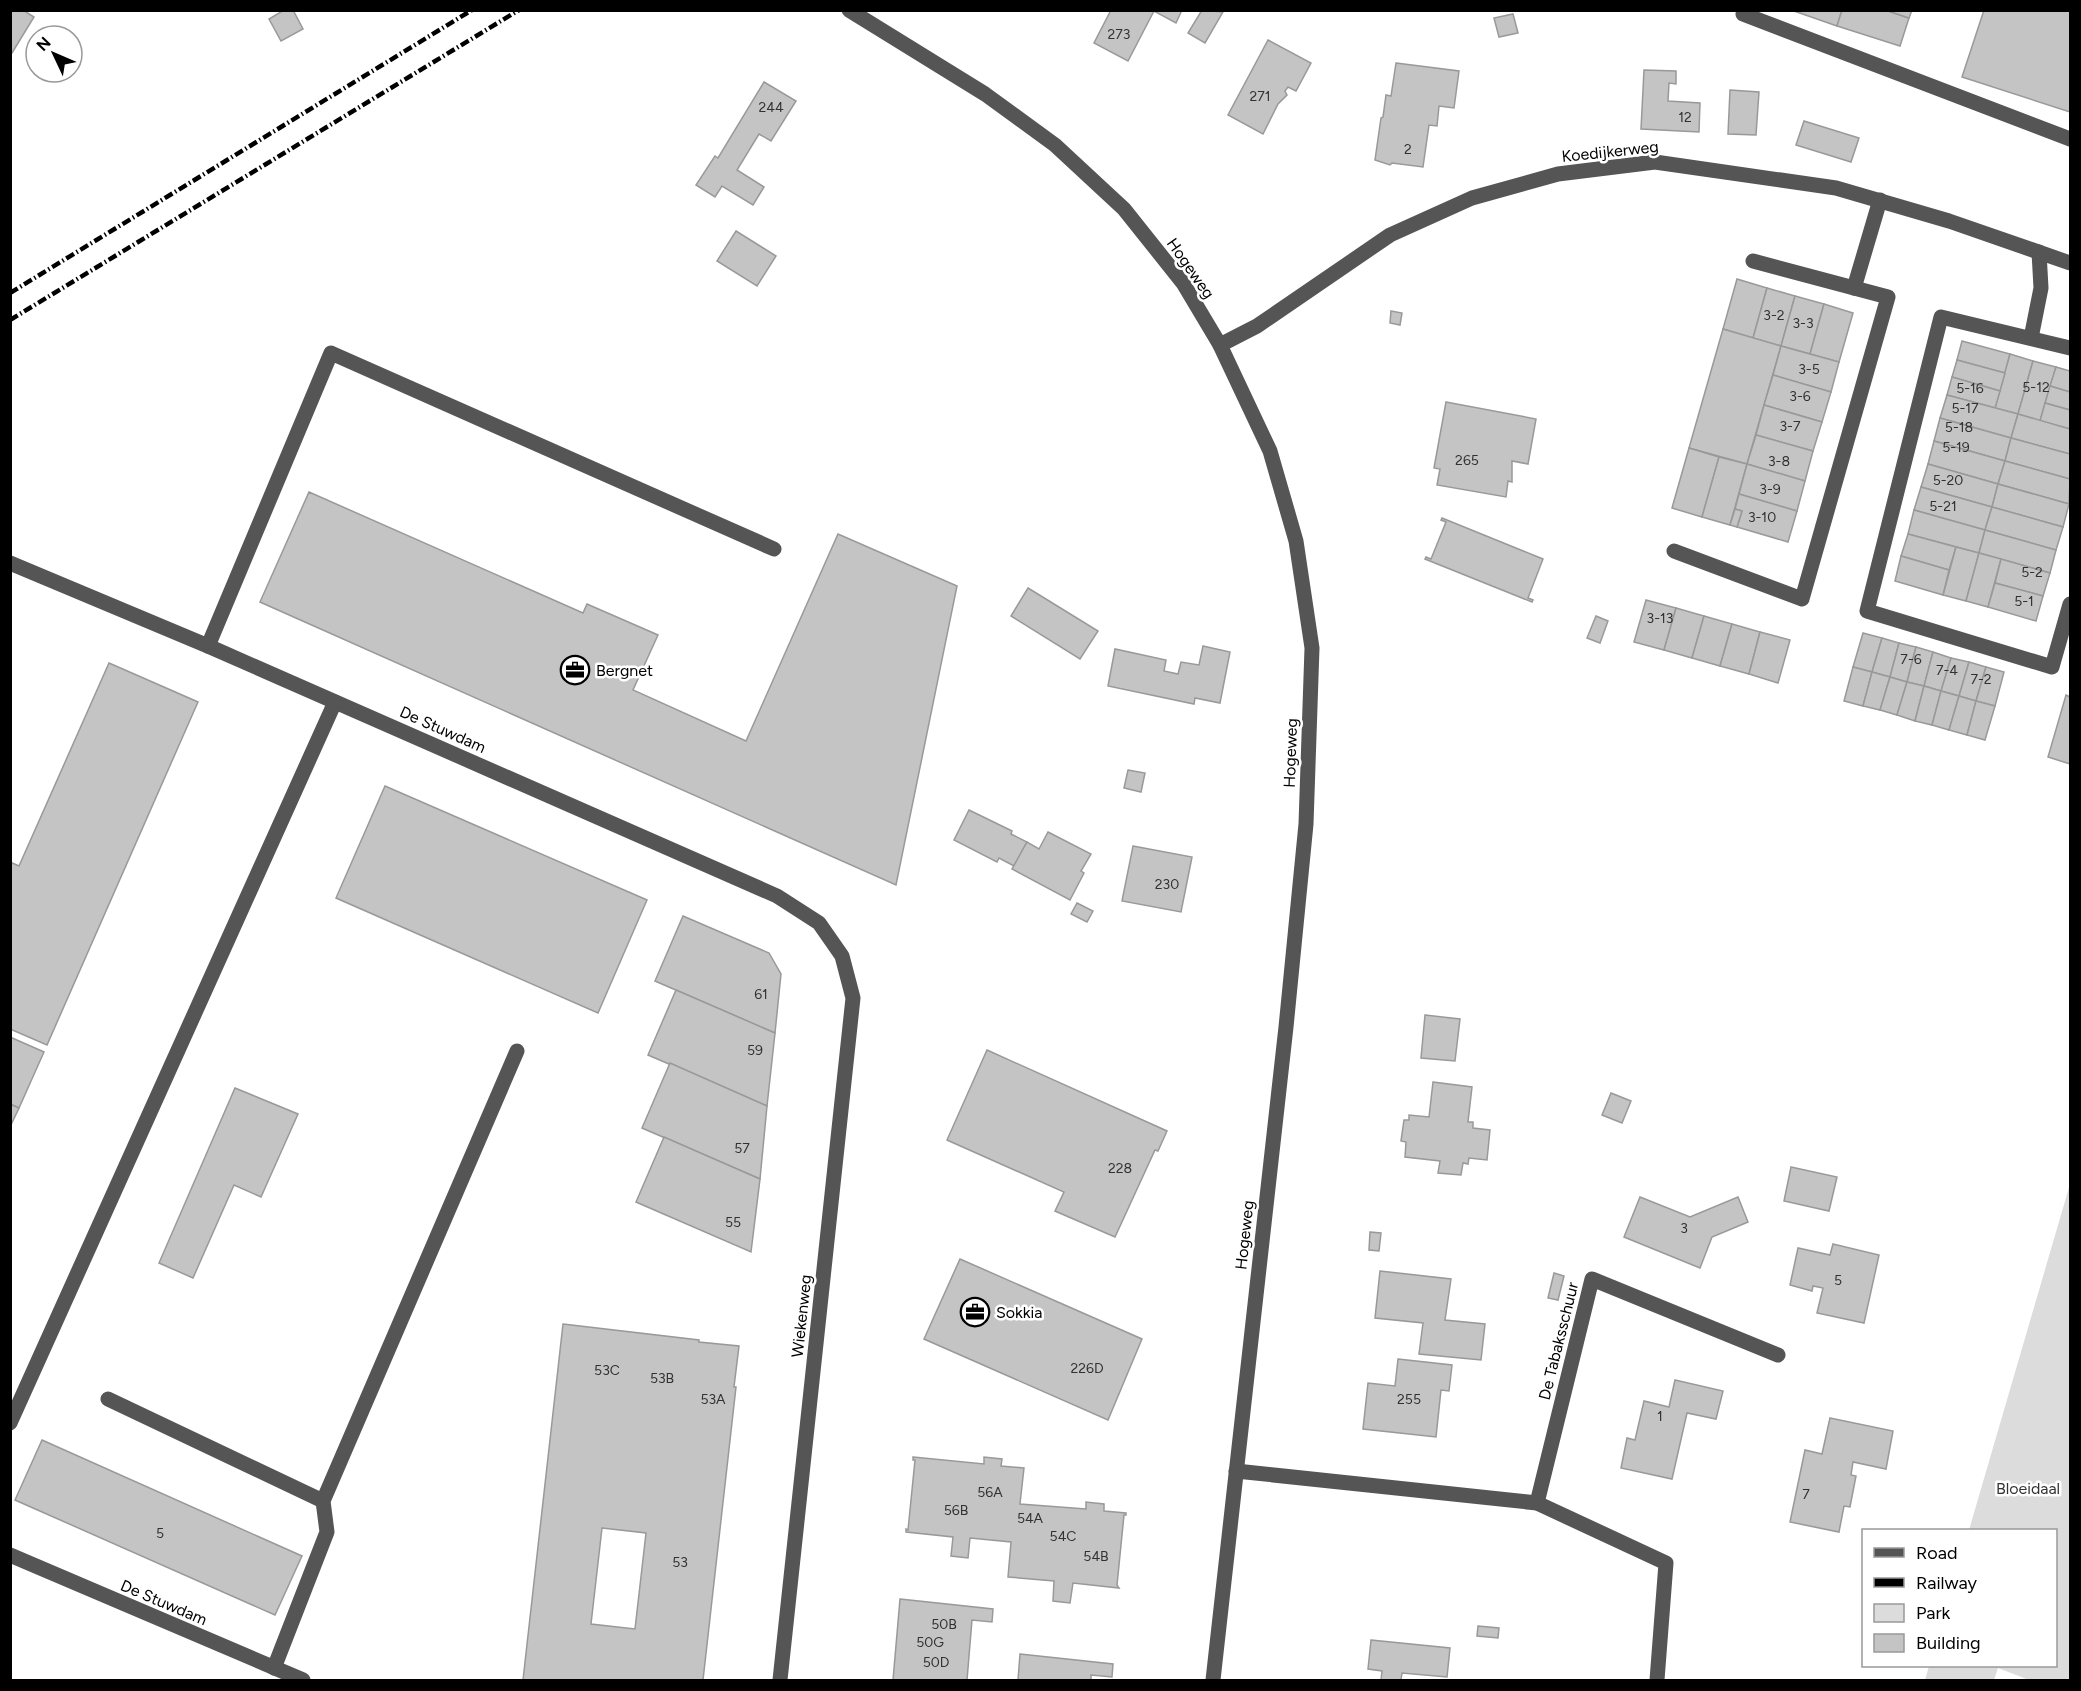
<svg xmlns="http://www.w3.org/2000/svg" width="2081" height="1691" font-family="Figtree,sans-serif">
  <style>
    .green { fill: #dcdcdc }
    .building { fill: #c4c4c4; stroke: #999; stroke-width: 1.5; fill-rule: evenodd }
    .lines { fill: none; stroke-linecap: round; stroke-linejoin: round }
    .minor { stroke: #555; stroke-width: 15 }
    .rail { stroke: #000; stroke-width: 4.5; stroke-dasharray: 9 3 1.5 3; stroke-linecap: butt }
    .labels { text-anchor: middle; stroke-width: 5; stroke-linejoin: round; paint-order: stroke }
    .number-label { font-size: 14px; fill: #313131 }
    .street-label { font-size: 16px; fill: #000; stroke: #fff }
    .poi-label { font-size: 16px; fill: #000; stroke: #fff; text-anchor: start }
    .park-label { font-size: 16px; fill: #333; stroke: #fff }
  </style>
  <rect width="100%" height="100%" fill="#fff"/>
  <!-- green -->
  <polygon class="green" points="2070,1184 2070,1680 2029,1680 1998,1668 1994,1680 1925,1680 1929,1666 2056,1666 2056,1530 1969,1530"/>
  <!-- building -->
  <g class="building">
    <polygon points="10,10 23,10 34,17 12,53 10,52"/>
    <polygon points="284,10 293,10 303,29 281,41 269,19"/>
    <polygon points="1111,10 1182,10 1176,23 1154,11 1128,61 1094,43"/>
    <polygon points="1202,10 1223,12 1205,43 1188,33"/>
    <polygon points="1791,10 1842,10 1837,26"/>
    <polygon points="1842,10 1885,10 1909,18 1900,46 1837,26"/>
    <polygon points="1885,10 1912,10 1909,18"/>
    <polygon points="1984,10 2070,10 2070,112 1962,77"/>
    <polygon points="1513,14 1518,33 1499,37 1494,18"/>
    <polygon points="1268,40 1311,63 1296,91 1288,87 1285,91 1287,95 1278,104 1263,134 1228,115"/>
    <polygon points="1396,63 1459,71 1454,108 1439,106 1437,126 1429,125 1423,167 1392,163 1390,165 1375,160 1381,118 1383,117 1386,95 1391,96"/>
    <polygon points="1644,70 1676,71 1676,84 1669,83 1668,101 1700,103 1699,132 1641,129"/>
    <polygon points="764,82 796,101 771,141 759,134 737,170 764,187 753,205 722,186 715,197 696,185 715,156 718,158"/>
    <polygon points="1730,90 1759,92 1756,135 1728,134"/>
    <polygon points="1804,121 1859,138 1851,162 1796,145"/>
    <polygon points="736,231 776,256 757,286 717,261"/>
    <polygon points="1737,279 1767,288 1753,338 1723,329"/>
    <polygon points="1767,288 1795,296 1781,346 1753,338"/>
    <polygon points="1795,296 1824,304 1810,354 1781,346"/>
    <polygon points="1824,304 1853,313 1839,362 1810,354"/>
    <polygon points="1391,311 1402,313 1400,325 1390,323"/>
    <polygon points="1723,329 1781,346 1747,464 1689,448"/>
    <polygon points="1962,341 2010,354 2005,373 1957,360"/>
    <polygon points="1781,346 1839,362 1831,392 1773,375"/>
    <polygon points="2010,354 2033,361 2018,414 1995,408"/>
    <polygon points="1957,360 2005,373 2000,391 1952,377"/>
    <polygon points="2033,361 2056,367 2040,421 2018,414"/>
    <polygon points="2056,367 2070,371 2070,392 2050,386"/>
    <polygon points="1773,375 1831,392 1822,422 1764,405"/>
    <polygon points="1952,377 2000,391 1995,408 1947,395"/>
    <polygon points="2050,386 2070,392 2070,410 2045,403"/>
    <polygon points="1947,395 2018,414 2011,438 1940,418"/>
    <polygon points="1446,402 1536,419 1528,464 1512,461 1512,482 1508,481 1506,497 1437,485 1440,469 1434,468"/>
    <polygon points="2045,403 2070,410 2070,429 2040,421"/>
    <polygon points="1764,405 1822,422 1813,451 1756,435"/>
    <polygon points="2018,414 2070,429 2070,454 2011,438"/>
    <polygon points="1940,418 2011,438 2005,461 1934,441"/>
    <polygon points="1756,435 1813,451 1805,481 1747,464"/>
    <polygon points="2011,438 2070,454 2070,479 2005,461"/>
    <polygon points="1934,441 2005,461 1998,484 1928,464"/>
    <polygon points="1689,448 1719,457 1702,517 1672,508"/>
    <polygon points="1719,457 1747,464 1730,525 1702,517"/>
    <polygon points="2005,461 2070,479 2069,504 1998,484"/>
    <polygon points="1747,464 1805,481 1797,511 1739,494"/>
    <polygon points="1928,464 1998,484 1992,507 1921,487"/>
    <polygon points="1998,484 2069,504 2063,527 1992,507"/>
    <polygon points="1921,487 1992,507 1985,530 1914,510"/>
    <polygon points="309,492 583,613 587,604 658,635 633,690 746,741 838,534 957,586 896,885 260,602"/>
    <polygon points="1739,494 1797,511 1788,542 1737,527 1742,511 1735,509"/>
    <polygon points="1992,507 2063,527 2056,550 1985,530"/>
    <polygon points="1735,509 1742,511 1737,527 1730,525"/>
    <polygon points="1914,510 1985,530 1979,553 1908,534"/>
    <polygon points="1442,518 1543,559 1528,598 1533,600 1532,602 1425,559 1426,557 1431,559 1446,522 1441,520"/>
    <polygon points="1985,530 2056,550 2050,573 1979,553"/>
    <polygon points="1908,534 1956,547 1949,570 1901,556"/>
    <polygon points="1956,547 1979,553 1966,601 1943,595"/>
    <polygon points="1979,553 2001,559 1988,607 1966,601"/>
    <polygon points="1901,556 1949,570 1943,595 1895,581"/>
    <polygon points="2001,559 2050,573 2043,596 1995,583"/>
    <polygon points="1995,583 2043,596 2036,621 1988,607"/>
    <polygon points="1028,588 1098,631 1080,659 1011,616"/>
    <polygon points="1646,600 1676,608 1664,650 1634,642"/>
    <polygon points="1676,608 1704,616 1692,658 1664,650"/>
    <polygon points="1596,616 1608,621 1600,643 1587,638"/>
    <polygon points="1704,616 1732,624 1720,666 1692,658"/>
    <polygon points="1732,624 1760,632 1749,674 1720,666"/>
    <polygon points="1760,632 1790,640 1778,683 1749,674"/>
    <polygon points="1863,633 1882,638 1872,672 1853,667"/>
    <polygon points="1882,638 1899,643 1890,677 1872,672"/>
    <polygon points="1899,643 1916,647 1907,682 1890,677"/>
    <polygon points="1203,646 1230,652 1220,703 1195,698 1194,704 1108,686 1115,649 1166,660 1164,671 1178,674 1181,662 1199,665"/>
    <polygon points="1916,647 1933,652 1924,686 1907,682"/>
    <polygon points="1933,652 1951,658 1941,691 1924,686"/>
    <polygon points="1951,658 1969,662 1959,696 1941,691"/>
    <polygon points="1969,662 1986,667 1976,701 1959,696"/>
    <polygon points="109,663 198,702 47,1045 10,1029 10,862 19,866"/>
    <polygon points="1853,667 1872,672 1863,706 1844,701"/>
    <polygon points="1986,667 2004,672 1995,706 1976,701"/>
    <polygon points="1872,672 1890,677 1880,710 1863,706"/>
    <polygon points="1890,677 1907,682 1897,715 1880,710"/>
    <polygon points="1907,682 1924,686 1915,721 1897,715"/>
    <polygon points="1924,686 1941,691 1932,725 1915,721"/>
    <polygon points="1941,691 1959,696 1949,730 1932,725"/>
    <polygon points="2066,695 2070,697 2070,764 2048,757"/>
    <polygon points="1959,696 1976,701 1967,735 1949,730"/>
    <polygon points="1976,701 1995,706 1985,740 1967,735"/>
    <polygon points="1128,770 1145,773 1141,792 1124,788"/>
    <polygon points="385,786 647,900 598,1013 336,898"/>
    <polygon points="969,810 1012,831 1011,834 1027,842 1014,866 999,858 997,862 954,840"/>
    <polygon points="1048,832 1091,854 1081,871 1084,873 1070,900 1012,869 1027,842 1039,849"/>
    <polygon points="1133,846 1192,857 1181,912 1122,901"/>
    <polygon points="1077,903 1093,911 1087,922 1071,914"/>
    <polygon points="683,916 769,953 781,974 775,1033 655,981"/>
    <polygon points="676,990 775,1033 767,1106 648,1055"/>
    <polygon points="1425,1015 1460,1019 1455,1061 1421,1058"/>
    <polygon points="10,1037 44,1052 19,1108 10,1104"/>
    <polygon points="987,1050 1167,1131 1158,1151 1155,1150 1115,1237 1055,1211 1064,1192 947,1140"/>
    <polygon points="670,1063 767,1106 760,1179 642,1128"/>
    <polygon points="1433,1082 1472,1087 1468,1122 1473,1122 1473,1128 1490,1130 1487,1160 1469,1158 1468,1164 1463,1163 1461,1175 1438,1173 1440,1161 1405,1157 1406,1142 1401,1141 1404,1120 1409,1120 1409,1115 1429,1117"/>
    <polygon points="235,1088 298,1114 261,1197 234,1185 193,1278 159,1263"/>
    <polygon points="1611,1093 1631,1101 1622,1123 1602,1115"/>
    <polygon points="10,1104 19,1108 10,1127"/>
    <polygon points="664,1137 760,1179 751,1252 636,1202"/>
    <polygon points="1791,1167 1837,1177 1829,1211 1784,1201"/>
    <polygon points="1640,1197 1690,1217 1738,1197 1748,1222 1712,1237 1700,1268 1624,1237"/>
    <polygon points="1370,1232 1381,1233 1379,1251 1369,1250"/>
    <polygon points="1833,1244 1879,1255 1864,1323 1817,1313 1823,1288 1813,1286 1812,1291 1790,1285 1798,1248 1830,1255"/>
    <polygon points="960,1259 1142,1339 1108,1420 924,1339"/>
    <polygon points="1380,1271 1451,1279 1445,1320 1485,1324 1481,1360 1419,1354 1423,1323 1375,1318"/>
    <polygon points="1554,1273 1564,1276 1558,1300 1548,1298"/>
    <path d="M563 1324 699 1340V1342L739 1346 734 1387H736L703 1680H523ZM602 1528 646 1533 635 1629 591 1624Z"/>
    <polygon points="1398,1359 1452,1365 1449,1391 1441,1390 1436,1437 1363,1429 1368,1383 1395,1386"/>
    <polygon points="1675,1380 1723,1391 1716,1419 1687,1413 1672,1479 1621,1468 1627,1438 1635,1440 1644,1401 1669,1407"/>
    <polygon points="1830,1418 1893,1431 1886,1469 1853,1462 1851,1475 1856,1476 1850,1507 1844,1506 1839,1532 1790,1522 1805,1450 1822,1454"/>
    <polygon points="42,1440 302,1556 275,1615 15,1500"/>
    <polygon points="913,1457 984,1464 984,1457 1002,1459 1001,1466 1024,1468 1020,1504 1086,1509 1086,1502 1104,1504 1104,1511 1126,1513 1126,1515 1124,1515 1117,1585 1119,1588 1073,1583 1070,1603 1053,1601 1054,1581 1008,1577 1011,1542 970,1538 968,1558 951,1556 953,1537 906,1532 906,1529 908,1530 915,1460 913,1460"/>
    <polygon points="900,1599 993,1609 992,1622 972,1620 967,1680 893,1680"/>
    <polygon points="1478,1626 1499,1628 1498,1638 1477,1636"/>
    <polygon points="1371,1640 1450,1648 1447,1677 1402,1673 1401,1680 1381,1680 1382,1671 1368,1669"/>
    <polygon points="1020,1654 1113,1664 1112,1677 1091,1675 1091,1680 1018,1680"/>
  </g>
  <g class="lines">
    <!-- minor -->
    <g class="minor">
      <polyline points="849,10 985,94 1055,145 1124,209 1183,283 1220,345 1270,451 1296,541 1312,648 1306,824 1286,1027 1213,1680"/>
      <polyline points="1744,10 1743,14 2070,139"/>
      <polyline points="1854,288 1880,200"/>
      <polyline points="2031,338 2041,288 2039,252"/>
      <polyline points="1220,345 1257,326 1390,235 1472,198 1558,174 1655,162 1836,188 1949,221 2070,263"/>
      <polyline points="2070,348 1941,317 1867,611 2052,667 2070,604"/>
      <polyline points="1674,551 1802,599 1888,297 1753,261"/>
      <polyline points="10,563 208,646 777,896 819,923 842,956 853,998 780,1680"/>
      <polyline points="208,646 331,353 774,549"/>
      <polyline points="108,1399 323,1501"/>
      <polyline points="10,1423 335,702"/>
      <polyline points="1236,1471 1537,1503 1666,1563 1657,1680"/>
      <polyline points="1537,1503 1592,1279 1778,1355"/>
      <polyline points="10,1555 303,1680"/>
      <polyline points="274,1668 327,1532 323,1501 517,1051"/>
    </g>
    <!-- rail -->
    <g class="rail">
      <polyline points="10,293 472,10"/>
      <polyline points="10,320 519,10"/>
    </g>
  </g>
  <!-- icons -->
  <defs>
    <g id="office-ring" transform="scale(1.5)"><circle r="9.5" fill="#fff" stroke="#000" stroke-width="1.5"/><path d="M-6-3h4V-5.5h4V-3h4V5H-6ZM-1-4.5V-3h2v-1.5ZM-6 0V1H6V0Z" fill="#000"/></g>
  </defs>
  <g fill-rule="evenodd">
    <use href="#office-ring" x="575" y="670"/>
    <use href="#office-ring" x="975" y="1312"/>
  </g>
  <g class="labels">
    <!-- number labels -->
    <g class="number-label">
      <text x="1119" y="39">273</text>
      <text x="1260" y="101">271</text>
      <text x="771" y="112">244</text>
      <text x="1685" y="122">12</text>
      <text x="1408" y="154">2</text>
      <text x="1774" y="320">3-2</text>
      <text x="1803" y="328">3-3</text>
      <text x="1809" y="374">3-5</text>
      <text x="2036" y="392">5-12</text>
      <text x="1970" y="393">5-16</text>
      <text x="1800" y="401">3-6</text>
      <text x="1965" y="413">5-17</text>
      <text x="1790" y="431">3-7</text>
      <text x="1959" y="432">5-18</text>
      <text x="1956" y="452">5-19</text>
      <text x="1467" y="465">265</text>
      <text x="1779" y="466">3-8</text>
      <text x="1948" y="485">5-20</text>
      <text x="1770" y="494">3-9</text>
      <text x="1943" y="511">5-21</text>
      <text x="1762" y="522">3-10</text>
      <text x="2032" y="577">5-2</text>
      <text x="2024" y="606">5-1</text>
      <text x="1660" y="623">3-13</text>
      <text x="1911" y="664">7-6</text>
      <text x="1947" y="675">7-4</text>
      <text x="1981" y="684">7-2</text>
      <text x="1167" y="889">230</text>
      <text x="761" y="999">61</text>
      <text x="755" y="1055">59</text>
      <text x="742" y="1153">57</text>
      <text x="1120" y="1173">228</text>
      <text x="733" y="1227">55</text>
      <text x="1684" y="1233">3</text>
      <text x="1838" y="1285">5</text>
      <text x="1087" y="1373">226D</text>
      <text x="607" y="1375">53C</text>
      <text x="662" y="1383">53B</text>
      <text x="713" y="1404">53A</text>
      <text x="1409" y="1404">255</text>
      <text x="1660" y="1421">1</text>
      <text x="990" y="1497">56A</text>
      <text x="1806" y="1499">7</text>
      <text x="956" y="1515">56B</text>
      <text x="1030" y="1523">54A</text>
      <text x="160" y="1538">5</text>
      <text x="1063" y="1541">54C</text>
      <text x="1096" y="1561">54B</text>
      <text x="680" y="1567">53</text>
      <text x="944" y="1629">50B</text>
      <text x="930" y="1647">50G</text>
      <text x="936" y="1667">50D</text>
    </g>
    <!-- street labels -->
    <g class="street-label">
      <text transform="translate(1610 151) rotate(-6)" y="6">Koedijkerweg</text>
      <text transform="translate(1191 268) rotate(55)" y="6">Hogeweg</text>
      <text transform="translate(443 729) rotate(24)" y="6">De Stuwdam</text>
      <text transform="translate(1290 753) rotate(-88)" y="6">Hogeweg</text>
      <text transform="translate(1244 1235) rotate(-84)" y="6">Hogeweg</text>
      <text transform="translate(801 1316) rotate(-84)" y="6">Wiekenweg</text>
      <text transform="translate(1558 1341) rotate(-76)" y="6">De Tabaksschuur</text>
      <text transform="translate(164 1602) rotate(23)" y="6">De Stuwdam</text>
    </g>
    <!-- poi labels -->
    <g class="poi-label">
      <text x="596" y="676">Bergnet</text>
      <text x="996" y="1318">Sokkia</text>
    </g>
    <!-- park labels -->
    <g class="park-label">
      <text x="2028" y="1494">Bloeidaal</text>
    </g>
  </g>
  <!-- border -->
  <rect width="2081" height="1691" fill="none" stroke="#000000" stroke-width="24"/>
  <!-- legend -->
  <rect x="1862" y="1529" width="195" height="138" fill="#ffffff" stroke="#999999" stroke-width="1.5"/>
  <rect x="1874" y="1548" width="30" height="9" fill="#555555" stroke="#999999" stroke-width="1.5"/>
  <text x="1916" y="1559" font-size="18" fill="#000000">Road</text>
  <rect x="1874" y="1578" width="30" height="9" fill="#000000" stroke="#999999" stroke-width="1.5"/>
  <text x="1916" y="1589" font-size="18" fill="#000000">Railway</text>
  <rect x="1874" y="1604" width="30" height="18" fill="#dcdcdc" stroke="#999999" stroke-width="1.5"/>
  <text x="1916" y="1619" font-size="18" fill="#000000">Park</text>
  <rect x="1874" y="1634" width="30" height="18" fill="#c4c4c4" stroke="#999999" stroke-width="1.5"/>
  <text x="1916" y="1649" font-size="18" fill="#000000">Building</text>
  <!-- north arrow -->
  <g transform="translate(54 54) rotate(314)"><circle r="28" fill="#ffffff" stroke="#999999" stroke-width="1.5"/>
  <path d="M0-4.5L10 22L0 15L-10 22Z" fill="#000000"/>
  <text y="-9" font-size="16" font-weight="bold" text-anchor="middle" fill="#000000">N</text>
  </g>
</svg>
